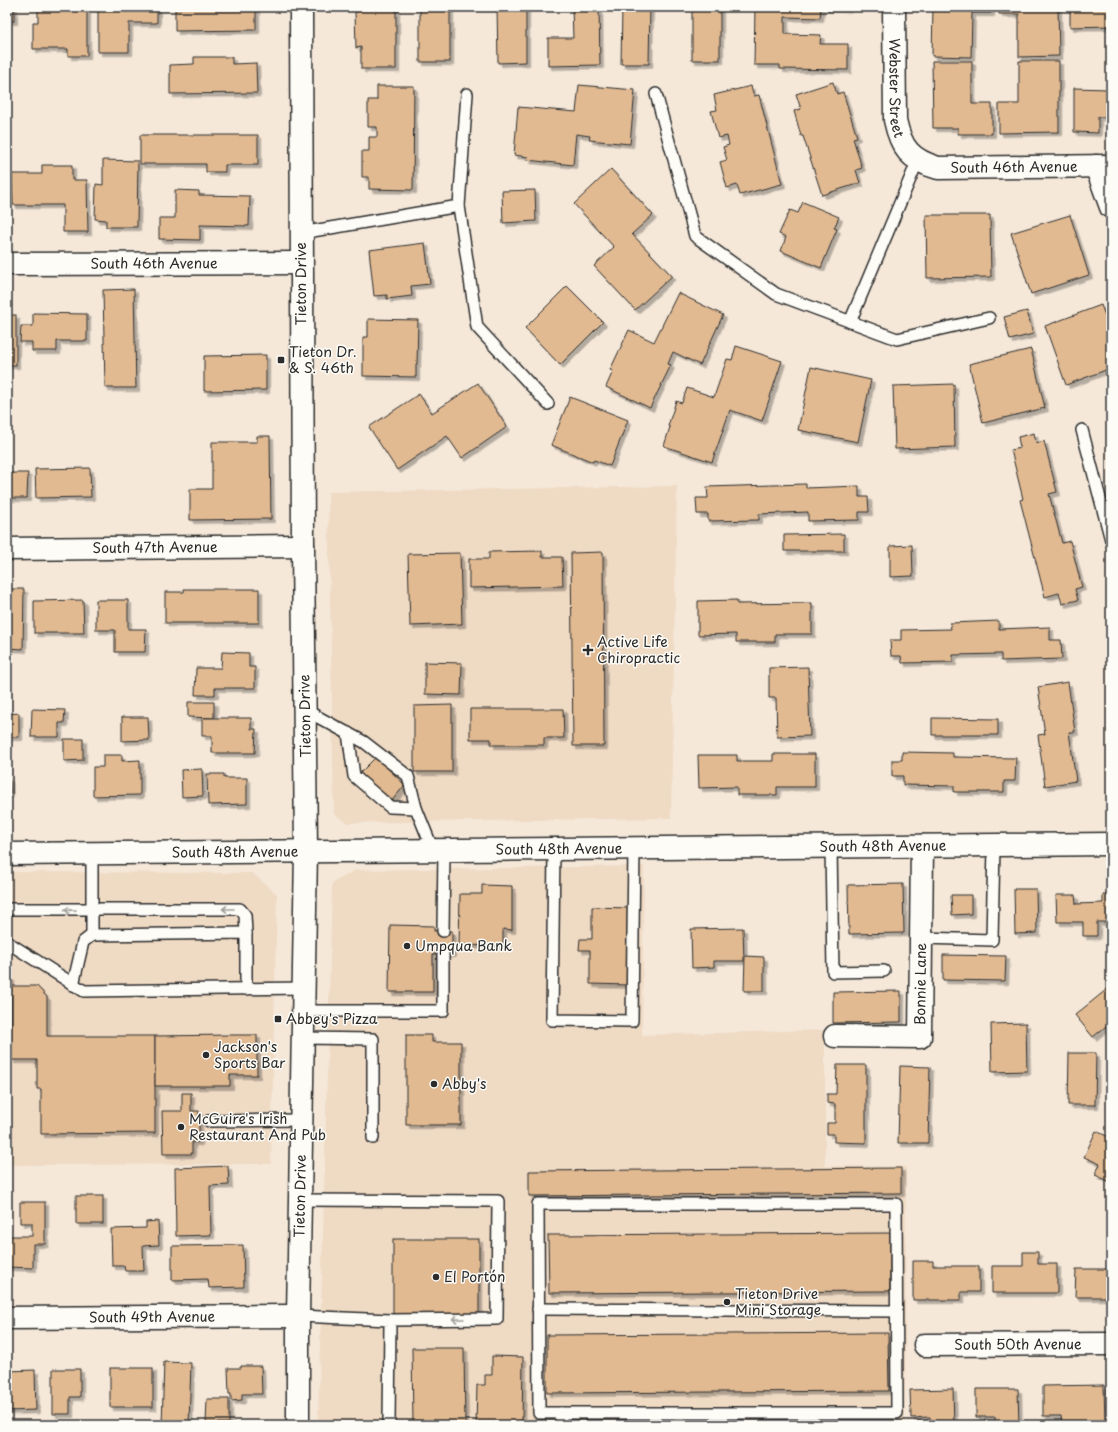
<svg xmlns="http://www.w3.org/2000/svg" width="1118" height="1432" font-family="'Playpen Sans',sans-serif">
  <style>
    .built { fill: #efdac4 }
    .building { fill: #e1ba92; stroke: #2b2b2b; filter: url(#shadow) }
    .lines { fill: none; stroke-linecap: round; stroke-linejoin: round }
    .lane-casing { stroke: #2b2b2b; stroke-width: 14 }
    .street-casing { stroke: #2b2b2b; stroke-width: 25 }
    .secondary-casing { stroke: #2b2b2b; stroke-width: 25 }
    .lane { stroke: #fdfcf7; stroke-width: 11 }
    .street { stroke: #fdfcf7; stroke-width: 22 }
    .secondary { stroke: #fdfcf7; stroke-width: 22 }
    .oneway { stroke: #9e9e9b }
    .poi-dot { fill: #2b2b2b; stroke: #fdfcf7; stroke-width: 1.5 }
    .labels { text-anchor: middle; stroke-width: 3; stroke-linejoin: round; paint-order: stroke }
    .street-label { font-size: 14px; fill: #2b2b2b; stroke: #fdfcf7 }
    .poi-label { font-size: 14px; fill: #2b2b2b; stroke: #fdfcf7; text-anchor: start }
  </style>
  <defs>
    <filter id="shadow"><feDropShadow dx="3.5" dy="3.5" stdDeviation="0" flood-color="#0004"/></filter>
  </defs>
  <rect width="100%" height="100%" fill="#f5e8d9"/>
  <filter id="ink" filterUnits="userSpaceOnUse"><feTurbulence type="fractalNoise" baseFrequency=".025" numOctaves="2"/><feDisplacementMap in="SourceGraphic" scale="8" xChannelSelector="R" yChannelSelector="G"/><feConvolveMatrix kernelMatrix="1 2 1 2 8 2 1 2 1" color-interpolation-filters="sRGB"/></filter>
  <g filter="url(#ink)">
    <!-- built -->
    <g class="built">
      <polygon points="677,486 671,818 348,823 334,814 328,492"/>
      <polygon points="644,866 642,1035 825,1030 825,1166 906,1167 905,1425 318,1425 332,883 356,870"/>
      <polygon points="7,872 252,873 277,894 271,1164 7,1165"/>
    </g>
    <!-- building -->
    <g class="building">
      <rect x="7" y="7" width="7" height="14"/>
      <polygon points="38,7 65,7 65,10 87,10 87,56 68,56 68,49 33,49 33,22 38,22"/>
      <polygon points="98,7 157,7 157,23 129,23 129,52 98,52"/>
      <polygon points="175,7 256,7 256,30 175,31"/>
      <polygon points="361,7 396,7 396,69 361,69 361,47 356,48 355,12 361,11"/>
      <rect x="420" y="7" width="30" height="55"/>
      <polygon points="497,7 526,7 526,62 498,63"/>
      <polygon points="572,7 599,7 600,65 548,66 548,38 573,38"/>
      <polygon points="622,7 650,7 649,64 621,64"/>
      <rect x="692" y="7" width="28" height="53"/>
      <polygon points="755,7 848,7 848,9 821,8 820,18 785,17 785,34 821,35 820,44 848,44 848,70 780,69 780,65 754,65"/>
      <polygon points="933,7 991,7 991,13 972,13 971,57 932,56"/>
      <polygon points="999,7 1058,7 1059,56 1019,57 1019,14 999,14"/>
      <polygon points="1070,7 1111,7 1111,26 1070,27"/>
      <polygon points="194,57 232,57 232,64 256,63 257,93 170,94 170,65 194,64"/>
      <polygon points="932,61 972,61 972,104 992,104 992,134 958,134 958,128 933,128"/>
      <polygon points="1019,61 1059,61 1059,132 999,133 999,104 1019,104"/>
      <polygon points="1108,79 1111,79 1111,123 1110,117 1098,117 1098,133 1074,132 1074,88 1108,89"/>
      <polygon points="833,82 837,94 843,92 857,137 853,138 862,168 856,170 860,183 822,195 803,136 801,136 794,111 801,109 796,94"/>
      <polygon points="579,85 635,90 630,144 589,140 590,136 576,134 573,165 527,160 528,157 514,155 518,107 576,112"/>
      <polygon points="377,86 414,86 413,190 369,189 369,177 362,177 362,151 369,151 369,137 377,137 377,127 368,127 368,100 377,100"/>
      <polygon points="751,86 754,96 759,95 782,184 740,195 737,185 727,188 720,162 727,160 723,147 729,145 727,136 718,138 711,111 717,110 714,95"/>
      <polygon points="140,135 258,135 258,165 225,165 225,172 206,172 206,164 140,164"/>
      <polygon points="103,160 138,161 137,227 106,227 106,220 95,219 96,184 103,185"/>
      <polygon points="42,165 72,165 72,180 87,180 88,232 63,232 63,205 13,205 12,174 42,174"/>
      <polygon points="611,169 653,215 632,234 672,276 635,310 594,266 614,247 574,204"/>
      <polygon points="175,190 199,191 199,195 250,196 249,226 200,225 200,240 159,239 159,218 175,218"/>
      <polygon points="535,190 536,221 503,223 502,191"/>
      <polygon points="803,202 839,217 834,228 837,229 821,268 781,251 786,237 779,234 790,210 798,213"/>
      <polygon points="926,215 990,215 991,277 927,278"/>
      <polygon points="1070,215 1089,275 1031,294 1011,233"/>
      <polygon points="425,243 430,284 411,286 412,296 387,299 387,295 374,296 369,250"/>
      <polygon points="567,286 603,322 560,365 525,328"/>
      <polygon points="134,289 136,388 105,388 103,290"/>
      <polygon points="678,293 723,315 700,365 673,352 668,364 671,365 650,408 606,387 613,371 610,370 629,330 654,342"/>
      <polygon points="1101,305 1111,331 1111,368 1066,385 1045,326"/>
      <polygon points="1027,311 1033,334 1010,340 1004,317"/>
      <polygon points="33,313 87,314 87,341 57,341 57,351 32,351 32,342 20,342 21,326 33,326"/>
      <rect x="7" y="315" width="9" height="50"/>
      <polygon points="368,319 418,320 417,364 416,364 416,377 363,376 363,337 368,337"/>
      <polygon points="736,346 782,361 762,421 730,410 712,462 664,446 670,427 668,426 676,401 682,403 687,388 714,397 727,359 732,360"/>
      <polygon points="1031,349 1045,408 983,423 969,364"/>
      <polygon points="266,355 266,390 204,391 204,356"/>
      <polygon points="811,367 871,380 858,442 798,430"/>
      <polygon points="478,383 507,427 462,458 447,436 397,470 369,427 419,394 432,413"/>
      <polygon points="954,384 955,447 895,449 893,386"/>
      <polygon points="570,397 628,420 610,466 594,460 593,462 551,445"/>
      <polygon points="1034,433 1036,443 1044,441 1057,492 1049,494 1062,543 1070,541 1082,587 1075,589 1078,600 1062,604 1059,593 1045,597 1020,500 1023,499 1011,450 1020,448 1018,437"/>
      <polygon points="257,436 270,436 271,519 190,520 190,489 212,489 212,442 257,442"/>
      <polygon points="90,468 91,497 36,498 35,469"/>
      <polygon points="7,473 28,473 27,498 7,498"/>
      <polygon points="806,484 806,488 859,486 859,497 868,497 869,512 859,512 859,520 808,521 808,512 759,514 759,520 708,521 708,514 697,514 696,498 708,498 707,487"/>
      <polygon points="844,534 844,551 784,551 784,535"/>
      <polygon points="912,545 913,576 890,577 890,546"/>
      <polygon points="542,551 542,557 562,557 563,586 469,588 469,559 489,559 489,552"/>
      <polygon points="603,552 604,746 573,746 571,553"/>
      <polygon points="460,553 462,624 410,626 408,554"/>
      <polygon points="7,589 24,589 23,649 7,648"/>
      <polygon points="184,589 259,589 259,623 165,623 165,592 184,592"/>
      <polygon points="83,600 84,633 34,633 34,601"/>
      <polygon points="96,600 128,600 128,629 146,629 145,652 115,652 115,630 96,630"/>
      <polygon points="737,600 737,604 812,603 812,634 775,634 775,642 736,642 736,634 698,635 698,601"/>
      <polygon points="999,621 999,629 1050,627 1050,640 1061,640 1062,659 1001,661 1001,654 953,655 953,662 902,663 901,656 891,656 890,640 901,640 901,630 951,629 950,623"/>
      <polygon points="222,652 249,653 249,667 255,667 255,688 215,688 215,695 195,695 196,668 221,668"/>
      <polygon points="425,662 462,663 461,695 425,694"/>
      <polygon points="808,667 810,736 777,737 776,698 769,698 769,668"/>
      <polygon points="1068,682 1075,732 1069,732 1076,781 1045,786 1038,735 1045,734 1038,687"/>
      <polygon points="188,702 214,702 214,718 188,717"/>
      <polygon points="452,705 452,772 414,772 414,706"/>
      <polygon points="32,709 65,710 64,723 59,723 59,737 31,737"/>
      <polygon points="470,709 563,709 564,738 544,738 544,745 491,745 491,739 470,739"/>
      <polygon points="19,713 19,737 7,737 7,714"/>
      <polygon points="122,717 148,717 149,740 122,741"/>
      <polygon points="202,718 251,718 251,729 256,729 255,753 212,753 212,736 202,736"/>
      <polygon points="932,718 998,719 998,735 932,735"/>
      <polygon points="64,739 83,739 83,760 64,761"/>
      <polygon points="902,752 953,753 953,757 1016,758 1015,781 1004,781 1004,792 954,792 954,786 903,785 903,776 892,776 892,760 902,760"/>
      <polygon points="773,754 815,754 815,787 777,787 777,795 737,795 737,787 699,788 698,755 737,755 737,761 773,761"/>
      <polygon points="103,755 122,755 122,761 140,760 140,795 93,796 93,767 103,767"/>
      <polygon points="376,757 405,785 389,804 358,775"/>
      <polygon points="202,769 203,796 182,797 181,770"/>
      <polygon points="207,774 224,774 224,778 247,778 247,804 208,805"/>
      <polygon points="7,778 9,778 10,794 7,794"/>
      <polygon points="903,884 904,933 849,934 848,885"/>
      <polygon points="482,885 512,886 512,930 503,929 503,946 459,945 460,894 482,894"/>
      <polygon points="1014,889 1036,889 1037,933 1015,934"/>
      <polygon points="951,895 971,895 971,914 952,915"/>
      <polygon points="1056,895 1075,895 1076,904 1103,903 1103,895 1111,895 1111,922 1097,922 1097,936 1083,936 1083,922 1057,922"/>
      <polygon points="592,907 629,908 629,985 590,984 590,950 579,950 580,939 592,939"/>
      <polygon points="390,925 434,926 434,931 452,931 452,954 433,954 433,992 389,992"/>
      <polygon points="743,928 744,961 714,961 714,967 692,968 691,929"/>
      <polygon points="943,955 1006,956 1005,981 943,980"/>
      <polygon points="745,956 764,957 764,991 744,991"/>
      <rect x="7" y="978" width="4" height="55"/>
      <polygon points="11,986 37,986 47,997 47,1036 155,1036 155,1133 41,1134 41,1089 37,1089 37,1060 11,1060"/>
      <polygon points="1111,986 1111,1022 1093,1037 1075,1015"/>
      <polygon points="901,991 901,1022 833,1023 833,992"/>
      <polygon points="1026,1023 1027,1071 992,1072 991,1024"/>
      <polygon points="230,1035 257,1035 257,1075 230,1075 230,1086 155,1086 155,1036"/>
      <polygon points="406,1035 432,1035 432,1042 461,1042 461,1125 406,1125"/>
      <polygon points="1069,1053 1096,1053 1095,1105 1068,1105"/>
      <polygon points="837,1065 866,1065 866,1143 834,1142 834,1134 827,1134 827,1123 835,1123 835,1104 827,1103 827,1094 836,1094"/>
      <polygon points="900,1066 930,1067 928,1143 898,1143"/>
      <polygon points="182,1093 191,1093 191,1111 199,1111 199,1142 192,1142 192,1154 163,1154 162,1111 182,1111"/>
      <polygon points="1096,1131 1111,1138 1111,1182 1095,1175 1100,1164 1084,1157"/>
      <polygon points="228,1166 229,1185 210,1186 211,1235 176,1236 175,1168"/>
      <polygon points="901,1168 901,1193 529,1196 529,1171"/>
      <rect x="76" y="1196" width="27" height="28"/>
      <polygon points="20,1202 45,1202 45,1244 33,1244 33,1268 7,1267 7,1236 32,1236 32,1223 20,1223"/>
      <polygon points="158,1221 159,1245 143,1246 144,1271 125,1271 124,1266 112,1266 111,1229 146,1228 146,1222"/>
      <polygon points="890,1233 890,1291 549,1293 548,1235"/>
      <rect x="393" y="1239" width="86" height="76"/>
      <polygon points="243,1245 244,1287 209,1288 208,1279 172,1280 172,1246"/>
      <polygon points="1023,1252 1038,1252 1038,1264 1057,1264 1057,1293 992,1293 992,1266 1023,1266"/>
      <polygon points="913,1261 933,1261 933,1266 979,1266 979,1292 961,1292 961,1300 913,1300"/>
      <polygon points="1076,1269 1111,1269 1111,1297 1075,1297"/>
      <polygon points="888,1333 889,1391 547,1393 547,1335"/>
      <polygon points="412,1348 464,1348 465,1425 413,1425"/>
      <polygon points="492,1356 523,1357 522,1425 476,1425 477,1385 485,1385 485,1375 492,1375"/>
      <polygon points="164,1362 191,1363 189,1425 162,1425"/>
      <polygon points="241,1366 261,1366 262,1394 242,1394 242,1400 231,1401 231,1394 229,1394 228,1368 241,1368"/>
      <rect x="110" y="1368" width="43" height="39"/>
      <polygon points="53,1369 80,1369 80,1397 70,1397 70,1414 53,1414"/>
      <polygon points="35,1370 36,1410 7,1411 7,1371"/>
      <polygon points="1104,1385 1105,1425 1062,1425 1061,1416 1043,1416 1043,1386"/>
      <polygon points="953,1389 954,1425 930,1425 930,1417 911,1418 910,1390"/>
      <polygon points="976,1389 1018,1389 1019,1425 995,1425 995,1417 976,1417"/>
      <polygon points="207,1399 229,1399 229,1423 206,1423"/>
    </g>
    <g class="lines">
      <!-- lane casing -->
      <g class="lane-casing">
        <g id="lane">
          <polyline points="467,94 459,206 477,327 548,404"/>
          <polyline points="656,94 695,236 776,294 897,339 989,318"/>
          <polyline points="301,233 459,206"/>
          <polyline points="850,322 918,160"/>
          <polyline points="1082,430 1111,540"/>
          <polyline points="305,710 364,742 408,776 416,808 433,850"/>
          <polyline points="348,733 354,776 390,807 416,808"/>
          <polyline points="831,847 833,972 884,971"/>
          <polyline points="554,849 552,1020 632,1021 634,848"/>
          <polyline points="7,909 240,909 245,915 246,933"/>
          <polyline points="443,931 444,850"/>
          <polyline points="92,935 246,933 246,989"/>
          <polyline points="921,938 992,940 994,846"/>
          <polyline points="7,942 84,991 304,988"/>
          <polyline points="73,985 83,942 92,935 92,853"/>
          <polyline points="303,1011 443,1011 443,954"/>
          <polyline points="303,1038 373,1039 373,1138"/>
          <polyline points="209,1121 302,1120"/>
          <polyline points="300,1200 498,1201 497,1319 390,1320"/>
          <polygon points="538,1204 896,1204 897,1413 539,1413"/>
          <polyline points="538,1309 896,1311"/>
          <polyline points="298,1316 390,1320 389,1425"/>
          <polyline points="561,1413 561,1425"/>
        </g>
      </g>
      <!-- street casing -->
      <g class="street-casing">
        <g id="street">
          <path id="s1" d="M894 7 895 120C901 148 910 160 938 168L1111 166"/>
          <polyline points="1096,166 1111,207"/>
          <path id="s2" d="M7 264 301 263"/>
          <path id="s3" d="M7 549 303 546"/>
          <path id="s4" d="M835 1036 920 1037 922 846"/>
          <path id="s5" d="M7 1318 298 1316"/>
          <path id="s6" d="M925 1345 1111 1344"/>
        </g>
      </g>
      <!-- secondary casing -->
      <g class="secondary-casing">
        <g id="secondary">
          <path id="s7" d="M7 854 1111 844"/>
          <path id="s8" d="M298 1425V1316L306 851 303 546 301 7"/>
        </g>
      </g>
      <!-- lane -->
      <use href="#lane" class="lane"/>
      <!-- street -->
      <use href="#street" class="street"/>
      <!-- secondary -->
      <use href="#secondary" class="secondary"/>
    </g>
    <!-- one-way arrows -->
    <defs><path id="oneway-shaft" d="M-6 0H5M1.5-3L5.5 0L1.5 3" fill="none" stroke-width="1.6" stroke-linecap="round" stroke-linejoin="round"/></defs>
    <g class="oneway">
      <use href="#oneway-shaft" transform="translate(228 909) rotate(180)"/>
      <use href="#oneway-shaft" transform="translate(70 910) rotate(-179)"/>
      <use href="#oneway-shaft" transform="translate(458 1319) rotate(180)"/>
    </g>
  </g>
  <!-- markers -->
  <g class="poi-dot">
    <rect x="277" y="356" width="8" height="8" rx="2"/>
    <path d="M586 644h4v4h4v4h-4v4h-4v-4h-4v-4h4z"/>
    <circle cx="407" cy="946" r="4"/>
    <rect x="274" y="1015" width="8" height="8" rx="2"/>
    <circle cx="206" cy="1055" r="4"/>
    <circle cx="434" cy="1084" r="4"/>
    <circle cx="181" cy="1127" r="4"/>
    <circle cx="436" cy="1277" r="4"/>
    <circle cx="727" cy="1302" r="4"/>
  </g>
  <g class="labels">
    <!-- street labels -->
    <g class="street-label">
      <text dy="5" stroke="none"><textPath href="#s1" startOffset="81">Webster Street</textPath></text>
      <text dy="5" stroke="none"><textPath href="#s1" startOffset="258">South 46th Avenue</textPath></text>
      <text dy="5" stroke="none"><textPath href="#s2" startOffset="147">South 46th Avenue</textPath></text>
      <text transform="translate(301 284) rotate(-90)" y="5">Tieton Drive</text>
      <text dy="5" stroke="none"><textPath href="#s3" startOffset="148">South 47th Avenue</textPath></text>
      <text transform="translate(305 716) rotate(-91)" y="5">Tieton Drive</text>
      <text dy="5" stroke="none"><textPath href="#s7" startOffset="876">South 48th Avenue</textPath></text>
      <text dy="5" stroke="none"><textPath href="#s7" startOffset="552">South 48th Avenue</textPath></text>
      <text dy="5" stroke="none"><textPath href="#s7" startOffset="228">South 48th Avenue</textPath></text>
      <text dy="5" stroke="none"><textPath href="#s4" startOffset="138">Bonnie Lane</textPath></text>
      <text dy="5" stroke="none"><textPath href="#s8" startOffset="229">Tieton Drive</textPath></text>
      <text dy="5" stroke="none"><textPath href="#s5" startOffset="145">South 49th Avenue</textPath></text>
      <text dy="5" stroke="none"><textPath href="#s6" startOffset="93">South 50th Avenue</textPath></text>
    </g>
    <!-- poi labels -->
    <g class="poi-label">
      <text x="289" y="357">Tieton Dr.<tspan x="289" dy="16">&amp; S. 46th</tspan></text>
      <text x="597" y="647">Active Life<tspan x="597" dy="16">Chiropractic</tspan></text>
      <text x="415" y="951">Umpqua Bank</text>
      <text x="286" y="1024">Abbey's Pizza</text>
      <text x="214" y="1052">Jackson's<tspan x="214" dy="16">Sports Bar</tspan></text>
      <text x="442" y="1089">Abby's</text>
      <text x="189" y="1124">McGuire's Irish<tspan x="189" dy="16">Restaurant And Pub</tspan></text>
      <text x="444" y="1282">El Portón</text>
      <text x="735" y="1299">Tieton Drive<tspan x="735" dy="16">Mini Storage</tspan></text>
    </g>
  </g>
  <!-- margin -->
  <rect width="1118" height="1432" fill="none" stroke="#fdfcf7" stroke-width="24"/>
  <rect x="12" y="12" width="1094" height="1408" fill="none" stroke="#2b2b2b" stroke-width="1.5" filter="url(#ink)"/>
</svg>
